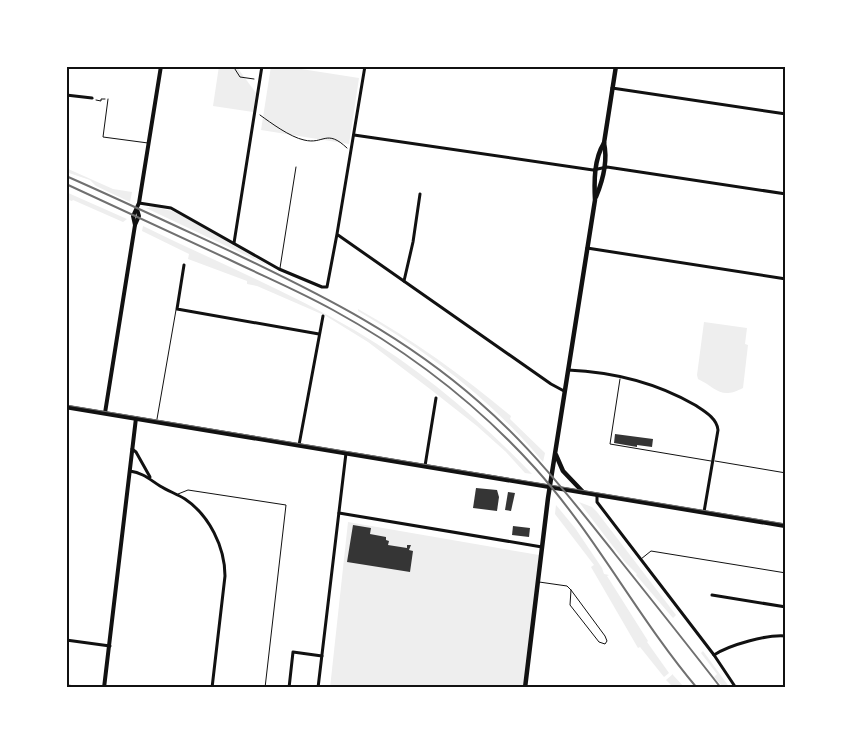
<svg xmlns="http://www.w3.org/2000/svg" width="852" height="754" font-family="Bitter,serif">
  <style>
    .green { fill: #eee }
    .building { fill: #353535 }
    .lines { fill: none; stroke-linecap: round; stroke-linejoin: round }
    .path { stroke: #111; stroke-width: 1 }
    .service { stroke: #111; stroke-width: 1 }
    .minor { stroke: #111; stroke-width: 3 }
    .tertiary { stroke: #111; stroke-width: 4 }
    .secondary { stroke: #111; stroke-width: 4.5 }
    .tram { stroke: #707070; stroke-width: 1 }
    .rail { stroke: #707070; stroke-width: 2 }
    .neatline { fill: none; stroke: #111; stroke-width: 2 }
  </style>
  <rect width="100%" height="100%" fill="#fff"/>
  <!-- green -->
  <g class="green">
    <polygon points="219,66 236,66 256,93 253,112 213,106"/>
    <polygon points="271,66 282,66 359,78 349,144 261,130"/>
    <polygon points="66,168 113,189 132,192 130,202 96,186 90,180 66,172"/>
    <polygon points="66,192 127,219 123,222 73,200 72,201 66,199"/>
    <polygon points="155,207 172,211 186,218 271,267 146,208"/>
    <path d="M143 226C214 261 288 291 356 331 422 370 479 419 532 474L525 473 506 452 477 426 430 389 368 342 326 316 257 286 247 284V281L188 259 189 254 142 231Z"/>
    <path d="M358 309C412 339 463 376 511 416L510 419 545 453 543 462C492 400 427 351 358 311Z"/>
    <path d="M704 322 747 328 745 344 748 345 743 388C720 400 717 388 698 379L697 375Z"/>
    <polygon points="579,502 592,507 597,512 676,615 673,618 636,575 637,574 625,562"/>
    <polygon points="556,505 575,528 602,568 604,574 609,575 607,576 648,641 647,642 669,673 664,677 640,647 638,648 591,567 594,565 555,514"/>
    <polygon points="348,522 539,555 525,688 330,688"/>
    <polygon points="703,651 730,688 724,688 714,677 717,674 701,653"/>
    <polygon points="673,674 673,675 685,688 674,688 666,680"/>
  </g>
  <!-- building -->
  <g class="building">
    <polygon points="615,434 653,439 652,447 637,445 637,447 614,443"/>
    <polygon points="476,488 497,490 499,497 497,511 473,508"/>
    <polygon points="508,492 515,493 511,511 505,510"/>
    <polygon points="353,525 371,528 370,534 386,537 386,540 389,541 388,545 407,548 407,545 411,545 409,550 413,551 410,572 347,562"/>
    <polygon points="513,526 530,528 529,537 512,535"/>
  </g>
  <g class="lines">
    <!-- path -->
    <g class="path">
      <polyline points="233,66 240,77 254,79"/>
      <polyline points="96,100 101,101 101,99 105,99"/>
      <path d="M260 115C271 123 290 137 304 140 324 145 326 128 347 148"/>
    </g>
    <!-- service -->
    <g class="service">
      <polyline points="108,99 103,137 148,143"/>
      <polyline points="280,268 296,167"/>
      <polyline points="620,379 610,444 711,461"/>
      <polyline points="157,419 176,310"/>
      <polyline points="715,461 786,473"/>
      <polyline points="178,494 188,490 286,505 265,688"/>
      <polyline points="641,559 651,551 786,573"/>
      <polyline points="539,582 567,586 571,590 605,636 607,641 605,644 599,642 570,605 571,590"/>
    </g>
    <!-- minor -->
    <g class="minor">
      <polyline points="612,88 786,114"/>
      <polyline points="66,95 92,98"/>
      <polyline points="354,135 593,170 607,167 786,194"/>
      <polyline points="139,203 171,208 279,269 322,287 327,287 337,234 365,66"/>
      <polyline points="66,218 66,217"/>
      <polyline points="338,235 551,384 564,391"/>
      <polyline points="234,243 262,66"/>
      <polyline points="587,248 786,279"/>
      <polyline points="184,265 177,309 319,334"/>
      <polyline points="404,281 413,242 420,194"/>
      <path d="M568 370C613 372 655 382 695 405 704 411 717 418 718 430L704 512"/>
      <polyline points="299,445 323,316"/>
      <polyline points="132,449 136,452 150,477"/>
      <polyline points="425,466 436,398"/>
      <path d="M130 471C143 473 149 479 160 486 168 491 177 494 185 499 209 515 225 547 225 576L212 688"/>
      <polyline points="597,495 597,502 714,655 736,688"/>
      <polyline points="339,513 542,547"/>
      <polyline points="712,595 786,607"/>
      <polyline points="66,640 110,646"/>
      <path d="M714 655C729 645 768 634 786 636"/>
      <polyline points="66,686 87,688"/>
      <polyline points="289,688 293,652 322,656"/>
      <polyline points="318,688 346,453"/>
    </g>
    <!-- tertiary -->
    <g class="tertiary">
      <polyline points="135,225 139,216 137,209"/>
      <polyline points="105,413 135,225 133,216 139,203 161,66"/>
      <polyline points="104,688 136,418"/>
    </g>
    <!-- secondary -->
    <g class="secondary">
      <path d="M596 197C603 180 608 161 604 143L616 66"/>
      <polyline points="66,407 786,526"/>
      <polyline points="556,455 563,471 583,492"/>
      <path d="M525 688 548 498 595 200C594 181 594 159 604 143"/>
    </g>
    <!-- tram -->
    <polyline class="tram" points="66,405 786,524"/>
    <!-- rail -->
    <g class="rail">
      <path d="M66 176C123 201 180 228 236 254 326 297 404 336 479 402 531 447 573 501 615 554 651 599 686 643 721 688"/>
      <path d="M66 184C121 209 175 234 228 259 263 276 299 291 333 310 408 351 477 404 535 468 596 536 638 618 697 688"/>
    </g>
  </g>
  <!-- border -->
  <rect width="852" height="754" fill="none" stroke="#ffffff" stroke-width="135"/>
  <rect x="68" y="68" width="716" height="618" class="neatline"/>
</svg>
